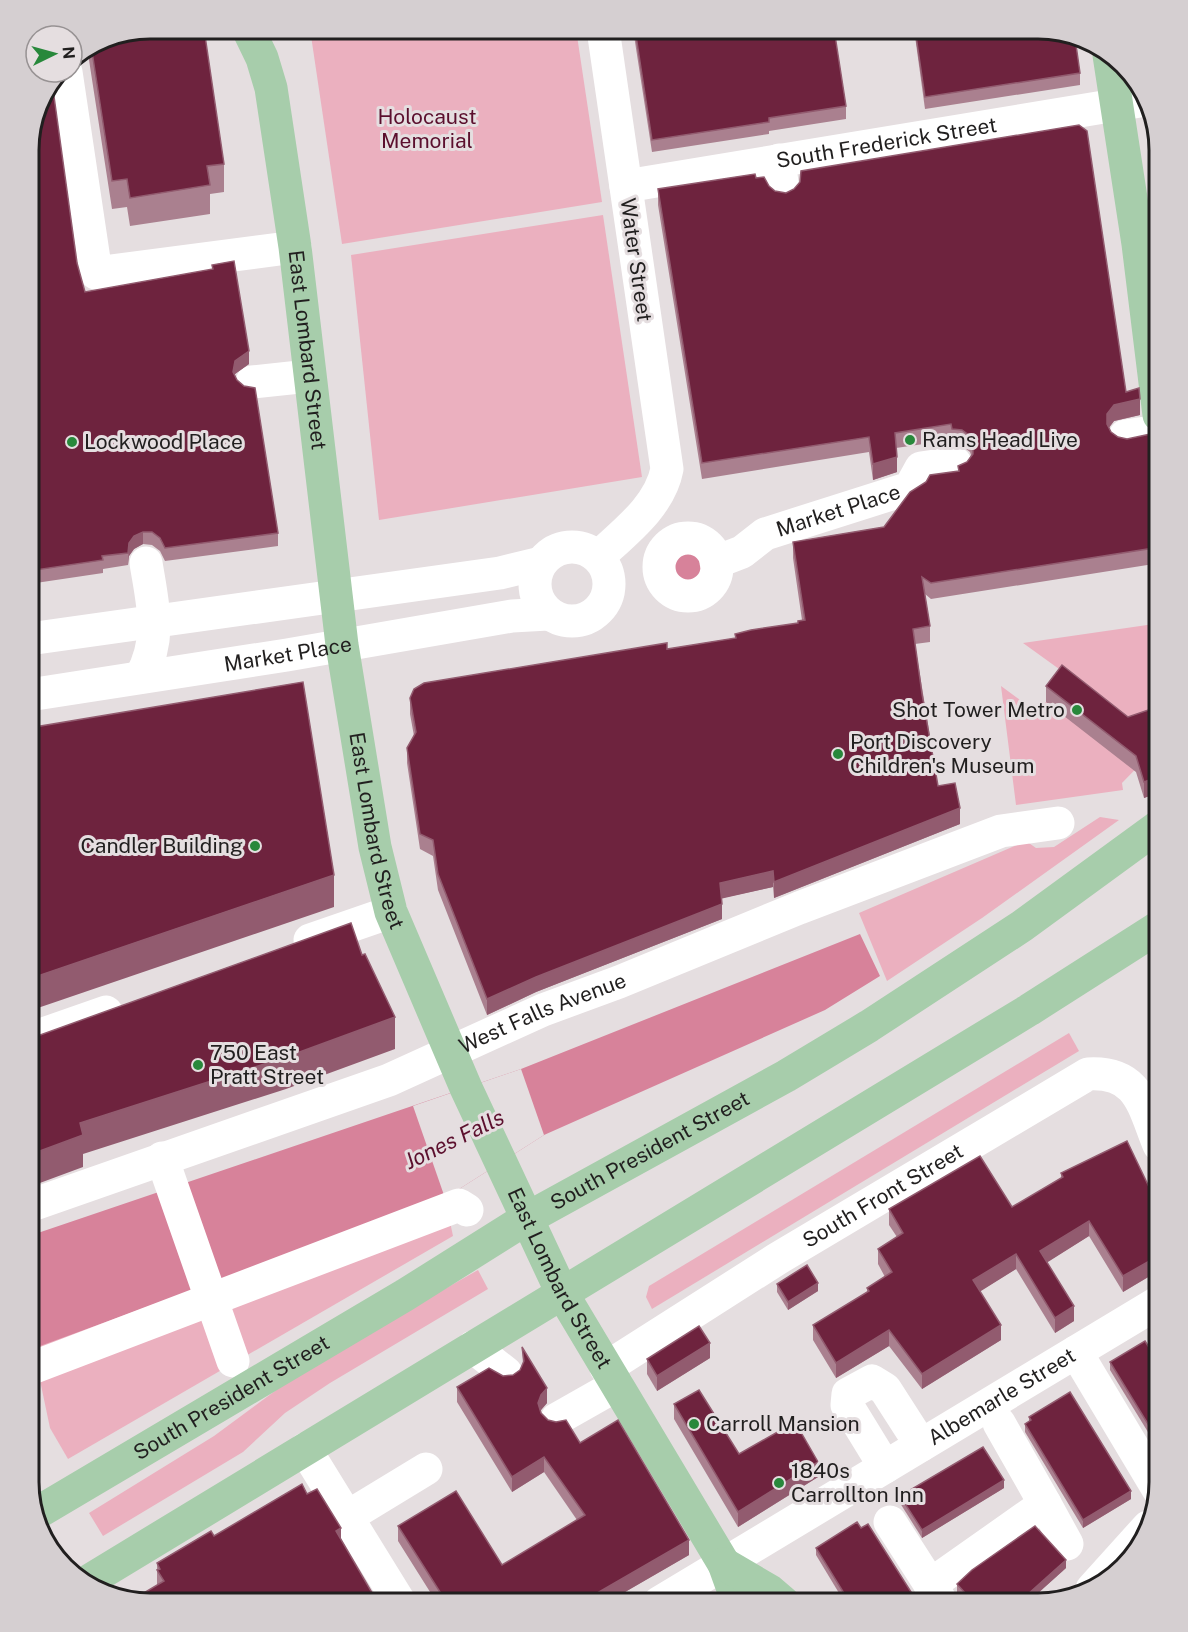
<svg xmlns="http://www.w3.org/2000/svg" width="1188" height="1632" font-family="'Public Sans',sans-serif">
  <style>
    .green { fill: #ebb0bf }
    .water { fill: #d7829a }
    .pier { fill: #e5dee0 }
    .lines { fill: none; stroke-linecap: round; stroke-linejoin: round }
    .minor { stroke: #fff; stroke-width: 33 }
    .major { stroke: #a7cdab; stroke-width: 33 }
    .wall { fill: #aa808f }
    .shaded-wall { fill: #925b6f }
    .building { fill: #6e233e; stroke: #925b6f; stroke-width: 1.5 }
    .poi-dot { fill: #28883b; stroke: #e5dee0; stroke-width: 2 }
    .labels { text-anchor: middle; stroke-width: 6; stroke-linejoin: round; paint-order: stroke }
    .park-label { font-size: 21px; fill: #5b0f2e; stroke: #e5dee0 }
    .street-label { font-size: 21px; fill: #211f1f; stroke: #e5dee0 }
    .poi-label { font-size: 21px; fill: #211f1f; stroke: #e5dee0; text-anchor: start }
    .water-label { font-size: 22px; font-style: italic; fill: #5c102e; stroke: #e5dee0 }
    .rim { fill: none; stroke: #211f1f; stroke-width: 3 }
  </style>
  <rect width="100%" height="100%" fill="#e5dee0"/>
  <!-- green -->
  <g class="green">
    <polygon points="310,29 576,29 602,202 342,244"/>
    <polygon points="603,215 642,477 379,520 351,255"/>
    <polygon points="1154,624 1159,673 1159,745 1122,783 1123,790 1016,805 1001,686 1038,713 1066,674 1023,643"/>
    <polygon points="1100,817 1119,820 982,918 887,981 859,913 1026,841 1036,848 1054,847"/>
    <polygon points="1069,1033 1079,1051 652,1309 646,1297 649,1286"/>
    <polygon points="445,1198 453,1236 68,1459 50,1428 33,1347"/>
    <polygon points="478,1270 488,1289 330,1383 285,1413 243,1452 103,1536 89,1513 214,1436 306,1368"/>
  </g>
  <!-- water -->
  <g class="water">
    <polygon points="697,549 698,553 701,553 705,574 701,575 702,579 680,582 680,578 676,578 672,558 676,557 676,552"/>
    <polygon points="860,934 880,976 825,1010 544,1135 445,1198 29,1350 29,1236 521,1069"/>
  </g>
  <!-- pier -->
  <polygon class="pier" points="521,1069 544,1135 445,1198 413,1106"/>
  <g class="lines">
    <!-- minor -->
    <g class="minor">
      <polyline points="66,72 96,273 295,247"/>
      <polyline points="779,160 783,190"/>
      <path id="s1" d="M626 186 1146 100"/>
      <polyline points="252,382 309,376"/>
      <polyline points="1125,436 1159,431"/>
      <circle cx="688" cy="567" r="29"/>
      <circle cx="572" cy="584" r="37"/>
      <path d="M598 557C625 532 660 506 667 469L603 29"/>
      <path id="s2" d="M716 562 742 552 765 534 910 488 921 468 955 463"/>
      <polyline points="29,639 500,573 541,563"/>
      <path d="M141 677C162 637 153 606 146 563"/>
      <path id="s3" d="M29 695 287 655 512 616 548 614"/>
      <polyline points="310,940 391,912"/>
      <polyline points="29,1039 106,1012"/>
      <polyline points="162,1158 233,1361"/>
      <path id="s4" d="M29 1206 389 1080 543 1010 619 982 799 908 1001 831 1058 823"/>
      <polyline points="473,1347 506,1373"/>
      <polyline points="1076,1352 1158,1489"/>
      <path id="s5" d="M606 1368 777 1259 1088 1074C1139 1071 1143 1106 1159 1145"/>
      <polyline points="29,1369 459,1205 467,1210"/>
      <polyline points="557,1419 617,1385"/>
      <polyline points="305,1449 400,1603"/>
      <polyline points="885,1467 847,1405 848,1394 872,1381 885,1389 921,1445"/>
      <polyline points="1045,1504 1067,1544"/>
      <polyline points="347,1517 426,1469"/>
      <polyline points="890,1522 942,1603"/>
      <polyline points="930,1585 1045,1504 999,1423"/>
      <polyline points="1092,1589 1148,1527"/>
      <path id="s6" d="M659 1603 1159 1302"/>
    </g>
    <!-- major -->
    <g class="major">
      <path id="s7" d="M248 29 262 58 271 88 295 247 342 645 375 847 391 912 466 1088 562 1293 724 1564 738 1603"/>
      <polyline points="1109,55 1138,244 1159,415"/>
      <path id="s8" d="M37 1513 405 1295 526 1219 786 1076 869 1026 1022 926 1159 826"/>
      <polyline points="724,1564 770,1591 784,1603"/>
      <polyline points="85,1583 1029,1010 1159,927"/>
    </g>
  </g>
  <!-- wall -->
  <g class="wall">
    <polygon points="633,29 834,29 846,106 846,119 769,131 769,134 652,152"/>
    <polygon points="914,29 1046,29 1080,73 1080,85 925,109"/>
    <polygon points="104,38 224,164 224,192 210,194 210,214 130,226 127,207 112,209 89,60 89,47"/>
    <polygon points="29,142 77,263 85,292 249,364 235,374 235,375 278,533 278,546 165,561 160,551 152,545 143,544 134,549 129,556 128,565 103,569 103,573 29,584"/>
    <polygon points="756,178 775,191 1126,392 1140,415 1114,421 1109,428 1111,432 1118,437 1127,439 1160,432 1160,563 931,599 925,594 930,626 930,642 915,644 938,786 960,824 774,898 773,887 722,898 722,919 536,992 487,1015 438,890 433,856 420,849 407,763 407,748 414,736 410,714 410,698 667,649 735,638 735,634 798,623 802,620 793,558 793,542 884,527 958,471 958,466 967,462 971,455 970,452 962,446 952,444 951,440 896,448 897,472 873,480 869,452 702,479 658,205 658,189"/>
    <polygon points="1158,632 1160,632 1160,654 1158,648"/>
    <polygon points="1046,686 1128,717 1160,706 1160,792 1144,798 1136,772 1046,702"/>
    <polygon points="1160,950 1160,996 1149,969 1149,953"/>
    <polygon points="1061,1173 1160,1210 1160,1270 1123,1292 1089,1236 1047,1262 1074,1321 1055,1333 1016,1269 980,1291 1001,1340 922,1389 889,1346 836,1378 813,1340 813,1325 867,1293 867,1288 885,1277 878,1264 878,1249 897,1237 889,1225 889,1209 1012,1207 1061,1178"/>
    <polygon points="777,1284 818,1291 788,1310 777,1292"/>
    <polygon points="522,1347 547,1403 541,1410 541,1413 548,1420 580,1443 689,1555 606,1603 437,1603 398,1541 398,1526 502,1565 577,1520 544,1472 512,1492 457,1402 457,1387 503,1376 513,1375 520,1370 523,1365"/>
    <polygon points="710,1358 657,1391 647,1374 647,1359"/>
    <polygon points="1110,1362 1160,1365 1160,1432 1151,1437 1110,1370"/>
    <polygon points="674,1404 739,1454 818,1477 738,1527 674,1419"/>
    <polygon points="1029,1417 1131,1499 1083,1528 1025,1432 1025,1424 1029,1421"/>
    <polygon points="1004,1488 922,1538 900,1503 900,1496"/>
    <polygon points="307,1494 341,1539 365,1583 157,1585 157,1563"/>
    <polygon points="816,1548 918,1603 845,1603 816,1555"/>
    <polygon points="1066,1568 1027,1603 967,1603 957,1592 957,1584"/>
  </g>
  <!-- shaded-wall -->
  <g class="shaded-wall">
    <polygon points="249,351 249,364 235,374 233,385 233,372 235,361"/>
    <polygon points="1140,399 1140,415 1114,421 1107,430 1107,414 1114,405"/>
    <polygon points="897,457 897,472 873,480 873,464"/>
    <polygon points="143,532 143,544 134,549 129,556 128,565 129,543 134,536"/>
    <polygon points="1160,776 1160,792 1144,798 1144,782"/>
    <polygon points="960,808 960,824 774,898 774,882"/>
    <polygon points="773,871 773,887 720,899 720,883"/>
    <polygon points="334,875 334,907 29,1011 29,979"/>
    <polygon points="722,904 722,919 536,992 487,1015 487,999 536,977"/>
    <polygon points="395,1017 395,1049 286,1089 83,1154 83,1167 29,1187 29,1155 80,1123"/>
    <polygon points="1089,1221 1089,1236 1040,1267 1040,1251"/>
    <polygon points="1016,1254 1016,1269 973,1296 973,1280"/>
    <polygon points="1160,1255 1160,1270 1123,1292 1123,1276"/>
    <polygon points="818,1283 818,1291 788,1310 788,1302"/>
    <polygon points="1074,1306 1074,1321 1055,1333 1055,1318"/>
    <polygon points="1001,1325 1001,1340 922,1389 922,1374"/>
    <polygon points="889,1330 889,1346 836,1378 836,1363"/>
    <polygon points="710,1343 710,1358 657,1391 657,1376"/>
    <polygon points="547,1388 547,1403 541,1410 538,1403 541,1395"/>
    <polygon points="1160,1424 1160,1432 1151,1437 1151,1429"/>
    <polygon points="544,1457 544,1472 512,1492 512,1477"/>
    <polygon points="818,1462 818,1477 738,1527 738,1512"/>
    <polygon points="1004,1480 1004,1488 922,1538 922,1530"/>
    <polygon points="1131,1491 1131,1499 1083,1528 1083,1520"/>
    <polygon points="341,1528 341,1543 336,1531"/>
    <polygon points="689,1540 689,1555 606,1603 580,1603"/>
    <polygon points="1066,1560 1066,1568 1027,1603 1018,1603"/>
  </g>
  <!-- building -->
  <g class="building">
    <polygon points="150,28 204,29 224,164 207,166 210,185 130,198 127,179 112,181 91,45 104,38"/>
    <polygon points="635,29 834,29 846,106 769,118 769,122 652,140"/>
    <polygon points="915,29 1046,29 1075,38 1080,73 925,97"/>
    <polygon points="52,82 77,263 85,292 213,269 212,265 234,261 249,351 235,361 233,372 237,380 244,386 255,388 278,533 165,548 160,538 152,532 143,532 134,536 129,543 128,553 102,556 103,560 29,571 29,142 41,97"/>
    <polygon points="1079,125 1087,131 1126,392 1139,388 1140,399 1114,405 1107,414 1107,424 1111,432 1118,437 1127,439 1160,432 1160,547 931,583 922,577 930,626 913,629 922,694 938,786 955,783 960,808 774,882 773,871 720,883 722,904 536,977 487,999 438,874 433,840 420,834 407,748 416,732 410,698 414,689 424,683 667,643 667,649 736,638 735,634 751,630 798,623 798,621 805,620 793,542 884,527 910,492 926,482 930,475 959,471 958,466 967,462 973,454 973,444 970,436 962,430 952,429 951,424 895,433 897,457 873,464 869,437 702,463 658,189 755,174 756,178 764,177 769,186 775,191 786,193 794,189 800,182 801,171"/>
    <polygon points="1062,665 1128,717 1160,706 1160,776 1144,782 1136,756 1046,686"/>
    <polygon points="303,682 334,875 29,979 29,728"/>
    <polygon points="351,923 362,955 365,954 395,1017 286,1057 80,1123 83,1135 29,1155 29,1039"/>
    <polygon points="1160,950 1160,981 1149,953"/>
    <polygon points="1127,1141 1160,1210 1160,1255 1123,1276 1089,1221 1040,1251 1074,1306 1055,1318 1016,1254 973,1280 1001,1325 922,1374 889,1330 836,1363 813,1325 869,1291 867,1288 892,1272 878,1249 903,1233 889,1209 980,1156 1012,1207 1063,1177 1061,1173"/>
    <polygon points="807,1265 818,1283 788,1302 777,1284"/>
    <polygon points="699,1326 710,1343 657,1376 647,1359"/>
    <polygon points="1145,1341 1160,1365 1160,1424 1151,1429 1110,1362"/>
    <polygon points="522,1347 547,1388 541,1395 538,1403 541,1413 548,1420 556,1422 566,1420 580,1443 618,1420 689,1540 580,1603 447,1603 398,1526 456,1491 502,1565 585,1515 544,1457 512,1477 457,1387 489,1368 503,1376 513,1375 520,1370 524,1361"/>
    <polygon points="699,1390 739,1454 795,1422 818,1462 738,1512 674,1404"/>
    <polygon points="1070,1392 1131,1491 1083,1520 1025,1424 1031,1420 1029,1417"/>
    <polygon points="983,1447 1004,1480 922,1530 900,1496"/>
    <polygon points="302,1484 307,1494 317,1489 341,1528 336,1531 378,1603 142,1603 132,1600 164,1581 157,1570 160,1569 157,1563 211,1531 214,1536"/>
    <polygon points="857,1522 861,1528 868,1524 918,1603 850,1603 816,1548"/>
    <polygon points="1035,1526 1066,1560 1018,1603 974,1603 957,1584 972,1570"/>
  </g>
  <!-- markers -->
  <g class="poi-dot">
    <circle cx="910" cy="440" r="6"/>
    <circle cx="72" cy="442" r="6"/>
    <circle cx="1077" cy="710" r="6"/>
    <circle cx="838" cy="754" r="6"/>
    <circle cx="255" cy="846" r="6"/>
    <circle cx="198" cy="1065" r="6"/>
    <circle cx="694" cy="1424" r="6"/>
    <circle cx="779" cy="1483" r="6"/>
  </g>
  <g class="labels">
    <!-- park labels -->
    <g class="park-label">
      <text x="427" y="124">Holocaust<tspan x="427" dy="24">Memorial</tspan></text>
    </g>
    <!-- street labels -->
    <g class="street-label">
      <text dy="7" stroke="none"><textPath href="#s1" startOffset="264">South Frederick Street</textPath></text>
      <text transform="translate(636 260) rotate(82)" y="7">Water Street</text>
      <text dy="7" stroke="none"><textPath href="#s7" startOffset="328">East Lombard Street</textPath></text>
      <text dy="7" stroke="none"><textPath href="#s2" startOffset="134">Market Place</textPath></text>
      <text dy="7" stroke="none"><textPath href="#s3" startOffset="262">Market Place</textPath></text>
      <text dy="7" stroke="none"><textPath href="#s7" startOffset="814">East Lombard Street</textPath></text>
      <text dy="7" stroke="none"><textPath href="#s4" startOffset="549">West Falls Avenue</textPath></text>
      <text dy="7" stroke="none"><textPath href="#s8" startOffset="712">South President Street</textPath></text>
      <text dy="7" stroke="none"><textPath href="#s5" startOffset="326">South Front Street</textPath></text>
      <text dy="7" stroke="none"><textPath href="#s7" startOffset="1300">East Lombard Street</textPath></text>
      <text dy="7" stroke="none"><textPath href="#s8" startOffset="226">South President Street</textPath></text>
      <text dy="7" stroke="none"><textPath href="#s6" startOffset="400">Albemarle Street</textPath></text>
    </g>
    <!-- poi labels -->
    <g class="poi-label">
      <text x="922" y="447">Rams Head Live</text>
      <text x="84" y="449">Lockwood Place</text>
      <text x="1065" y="717" text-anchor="end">Shot Tower Metro</text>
      <text x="850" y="749">Port Discovery<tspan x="850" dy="24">Children's Museum</tspan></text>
      <text x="243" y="853" text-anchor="end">Candler Building</text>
      <text x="210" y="1060">750 East<tspan x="210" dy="24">Pratt Street</tspan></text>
      <text x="706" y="1431">Carroll Mansion</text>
      <text x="791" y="1478">1840s<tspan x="791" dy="24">Carrollton Inn</tspan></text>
    </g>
    <!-- water labels -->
    <g class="water-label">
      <text transform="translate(454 1139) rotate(-26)" y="8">Jones Falls</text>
    </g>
  </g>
  <!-- crop -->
  <path d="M0 0H1188V1632H0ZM150 39H1038A111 111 0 0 1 1149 150V1482A111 111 0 0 1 1038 1593H150A111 111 0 0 1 39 1482V150A111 111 0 0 1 150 39Z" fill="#d5cfd1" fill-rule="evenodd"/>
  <path class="rim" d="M150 39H1038A111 111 0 0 1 1149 150V1482A111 111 0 0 1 1038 1593H150A111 111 0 0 1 39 1482V150A111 111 0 0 1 150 39Z"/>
  <!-- north arrow -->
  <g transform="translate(54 54) rotate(85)"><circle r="28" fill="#e5dee0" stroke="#979293" stroke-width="1.5"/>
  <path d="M0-4.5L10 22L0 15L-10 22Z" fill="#28883b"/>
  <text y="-9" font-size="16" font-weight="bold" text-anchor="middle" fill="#211f1f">N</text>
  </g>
</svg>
